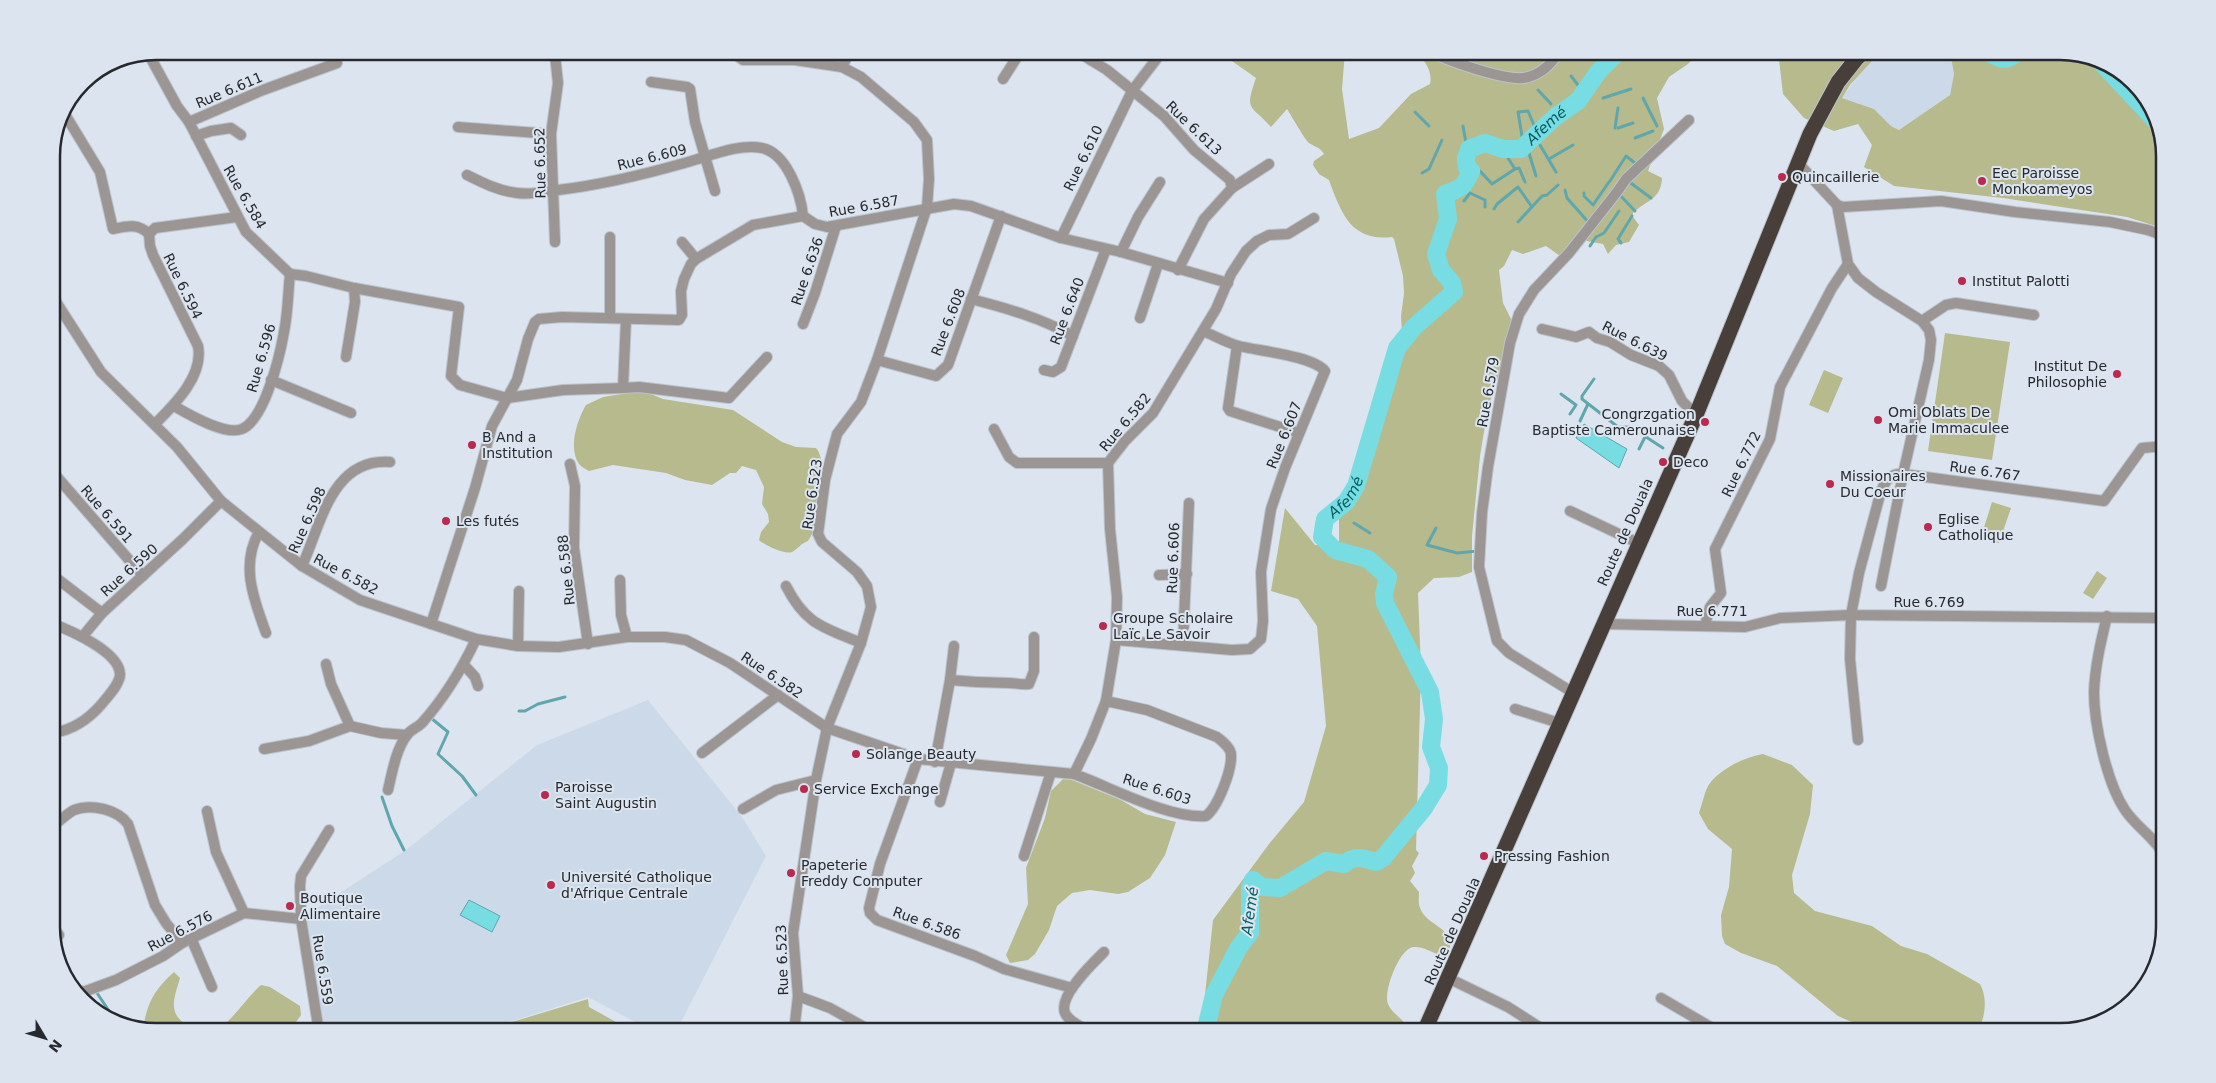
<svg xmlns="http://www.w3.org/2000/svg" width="2216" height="1083" font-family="'DejaVu Sans',sans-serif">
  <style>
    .built { fill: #ccd9e9 }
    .green { fill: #b6ba8d }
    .water { fill: #78dde2; stroke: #5fa7ac }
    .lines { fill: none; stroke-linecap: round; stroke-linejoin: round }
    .stream { stroke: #5fa7ac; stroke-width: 3 }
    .river { stroke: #78dde2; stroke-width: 18 }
    .street-casing { stroke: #bbc3cc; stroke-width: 12 }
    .highway-casing { stroke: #bbc3cc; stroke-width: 17 }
    .street { stroke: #9b9693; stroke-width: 10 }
    .highway { stroke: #493f3a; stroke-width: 15 }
    .poi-dot { fill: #ba2950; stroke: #dce5ef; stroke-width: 2 }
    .labels { text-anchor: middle; stroke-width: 4; stroke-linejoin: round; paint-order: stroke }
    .street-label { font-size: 14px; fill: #26292d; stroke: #dce5ef }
    .poi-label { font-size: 14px; fill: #26292d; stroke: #dce5ef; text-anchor: start }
    .water-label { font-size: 15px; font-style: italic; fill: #005e62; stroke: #dce5ef }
    .rim { fill: none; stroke: #26292d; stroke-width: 2.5 }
  </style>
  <rect width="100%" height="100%" fill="#dce5ef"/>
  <!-- built -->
  <g class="built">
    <polygon points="1881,51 1950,51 1954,74 1950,95 1899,130 1891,126 1874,109 1842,98 1867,64"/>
    <polygon points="648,700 742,817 766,856 676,1032 654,1032 588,997 478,1032 325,1032 306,915 406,850 537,745"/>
  </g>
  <!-- green -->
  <g class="green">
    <path d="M1235 51H1345L1342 89 1349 139 1379 128 1411 94 1430 84C1433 71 1424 60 1416 51H1699L1688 64 1669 77 1657 98 1664 129 1648 171 1662 178C1661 200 1646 200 1633 213V217L1639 225 1629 242 1616 245 1608 254 1603 244 1587 241 1582 237 1563 258 1546 246 1523 254 1512 250 1504 266 1499 270 1503 303 1518 333 1501 371 1488 407 1480 456 1472 536V572L1459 577 1434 578 1418 593 1421 669 1416 850 1419 853 1412 866 1415 873 1410 881 1419 892C1419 897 1418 903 1420 908 1428 928 1456 926 1449 953L1443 957C1434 953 1423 946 1413 947 1399 949 1383 992 1388 1004 1392 1015 1407 1019 1407 1032H1201L1213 920 1269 844 1304 802 1326 726 1317 626 1298 599 1271 591 1285 508 1315 545 1339 546V517L1360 488 1403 349 1401 316 1404 293 1403 276 1394 239 1392 237C1351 242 1341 213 1329 180L1319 174 1313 165 1314 161 1324 154C1320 147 1315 147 1309 143 1305 140 1291 115 1287 109L1271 127C1251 104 1244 112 1256 78L1232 61 1237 55Z"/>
    <polygon points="1778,51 1881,51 1850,85 1842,98 1874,109 1891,126 1899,130 1950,95 1954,74 1950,51 2060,51 2106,62 2147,98 2165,150 2165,229 2127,217 2003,198 1894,186 1864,167 1872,145 1858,124 1834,131 1804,118 1783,94"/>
    <polygon points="1945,333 2010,342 1992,460 1928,451"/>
    <polygon points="1824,370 1843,378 1828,413 1809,405"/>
    <path d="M628 393H648L663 399 733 410 782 442 796 447 816 448C829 460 819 528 808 541 801 543 798 549 792 552 785 555 764 545 759 540L761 532 769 522 768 514 762 504 764 487 756 470 742 466 736 473H730L712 485 685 480 666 473 613 465 589 471C586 469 581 467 579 464 568 448 577 420 586 405L603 397Z"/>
    <polygon points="1992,502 2011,508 1999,543 1981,537"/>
    <polygon points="2097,571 2107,578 2093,599 2083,593"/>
    <path d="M1763 754 1792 765 1813 785 1810 814 1792 875 1794 893 1815 911 1872 926 1901 946 1927 954 1980 984C1988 999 1985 1017 1978 1032H1874L1838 1016 1777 966 1741 953 1725 944 1722 936 1721 915 1729 887 1732 849 1708 829 1699 813C1702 805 1704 794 1708 786 1718 770 1744 757 1763 754Z"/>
    <polygon points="1063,779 1072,780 1121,800 1145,814 1176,822 1165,855 1150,878 1128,892 1118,894 1090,890 1072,893 1057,906 1049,930 1035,954 1028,960 1010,963 1006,955 1028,904 1026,868 1045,818 1051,791"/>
    <path d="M174 972 180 978C171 1007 168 1017 199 1032H156L143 1029C147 1003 154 990 174 972Z"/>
    <path d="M261 985 270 987 300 1006 301 1015 289 1032H214C234 1020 244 1000 261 985Z"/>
    <polygon points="588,999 589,1007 634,1032 479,1032"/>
  </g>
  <!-- water -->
  <g class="water">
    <polygon points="1584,424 1627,449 1619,468 1576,438"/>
    <polygon points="469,900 500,916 492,932 460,915"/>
  </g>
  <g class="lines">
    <!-- stream -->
    <g class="stream">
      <polyline points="1638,51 1640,59"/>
      <polyline points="1571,76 1581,89"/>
      <polyline points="1538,90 1551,104"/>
      <polyline points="1603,98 1631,89"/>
      <polyline points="1643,98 1657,126"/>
      <polyline points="1415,112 1429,126"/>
      <polyline points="1463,126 1466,143 1471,148"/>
      <polyline points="1615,128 1618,108"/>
      <polyline points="1618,128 1633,123"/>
      <polyline points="1635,138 1653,131"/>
      <polyline points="1499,144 1515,169 1519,168 1525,182"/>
      <polyline points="1540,145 1556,172"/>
      <polyline points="1524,148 1518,112 1528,111 1536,130 1540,132"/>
      <polyline points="1528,150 1536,176"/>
      <polyline points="1549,159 1573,145"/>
      <polyline points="1474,171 1480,171 1492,184 1515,169"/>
      <polyline points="1422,173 1429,169 1442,140"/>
      <polyline points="1610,181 1626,156 1635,163 1635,166"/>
      <polyline points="1628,181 1651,198"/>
      <polyline points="1565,190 1567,198 1590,224"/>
      <polyline points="1584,193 1584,196 1593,205 1609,182"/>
      <polyline points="1618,193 1635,211"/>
      <polyline points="1464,201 1470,193 1485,200 1485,207"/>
      <polyline points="1494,209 1497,204 1518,187 1532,207"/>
      <polyline points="1518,222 1542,196 1547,195 1558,185"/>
      <polyline points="1621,243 1618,239 1632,216"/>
      <polyline points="1590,246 1596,237 1604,233 1619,211"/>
      <polyline points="1594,379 1582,396 1582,399 1618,427 1628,427 1635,429"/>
      <polyline points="1561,394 1576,405 1570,414"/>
      <polyline points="1580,421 1588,404"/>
      <polyline points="1646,437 1663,448"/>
      <polyline points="1639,449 1645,437"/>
      <polyline points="1354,523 1370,533"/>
      <polyline points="1436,528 1427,545 1457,553 1478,551"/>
      <polyline points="519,711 525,711 538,704 565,697"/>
      <polyline points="431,718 448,732 438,754 462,776 476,795"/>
      <polyline points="382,797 392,826 404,850"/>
      <polyline points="95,990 117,1023"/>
      <polyline points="2026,1028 2030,1032"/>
    </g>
    <!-- river -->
    <g class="river">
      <path d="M1985 51C2001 59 2005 64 2019 51"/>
      <polyline points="2099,60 2154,119"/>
      <path id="s1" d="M1205 1032 1214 995 1239 947 1250 933V888L1253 880 1262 887 1280 888 1326 861 1344 864C1355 855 1363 858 1376 862L1383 858 1424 808 1438 785 1439 768 1431 747 1434 719 1430 692 1385 603 1384 594 1388 577 1368 559 1335 550 1322 537 1325 519 1346 502 1356 486 1397 348 1414 327 1454 292 1452 283 1441 270 1436 254 1448 219 1445 194C1461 188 1464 188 1471 171L1467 168 1466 158 1469 149 1485 143 1503 149H1521L1555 117 1578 101 1598 72 1619 51"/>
    </g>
    <!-- street casing -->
    <g class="street-casing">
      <g id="street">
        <polyline points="734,51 736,55 743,60 795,60 842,67"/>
        <polyline points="1076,51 1107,70 1164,116 1194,150 1230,180 1232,188 1204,219 1178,270"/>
        <path d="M1430 51C1447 61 1504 80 1523 78 1540 76 1551 64 1560 51"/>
        <polyline points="148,53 177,106 189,122 246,232 290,274 306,276 354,288 459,307 451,376 460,385 507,398 563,390 623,388 626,319"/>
        <polyline points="1091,60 1097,51"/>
        <polyline points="108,65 122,58"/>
        <polyline points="1003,79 1021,51"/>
        <polyline points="651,82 687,87 690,89 695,122 715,191"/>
        <path d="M63 111 100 172 113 229C127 226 138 223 149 234"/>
        <polyline points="189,122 263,90 337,63"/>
        <polyline points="458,127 551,134"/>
        <polyline points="196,136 211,131 231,128 241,135"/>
        <polyline points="1799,164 1837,205 1848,264 1858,278 1876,292 1922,321 1929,330 1931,340 1929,360 1903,474 2104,501 2142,448 2165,446"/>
        <path d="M467 175C483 183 499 191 517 193 531 195 544 192 558 190 602 185 646 174 688 162 710 156 739 143 762 148 787 153 801 195 803 216"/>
        <polyline points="1232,188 1269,164"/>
        <polyline points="1837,205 1843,207 1941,201 2015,212 2110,222 2148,230 2165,236"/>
        <polyline points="1061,238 1132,91 1161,53"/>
        <polyline points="555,242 551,134 558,83 555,55"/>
        <polyline points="682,242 696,259"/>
        <polyline points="1121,252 1138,217 1160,182"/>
        <polyline points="51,294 101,372 177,447 221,501 302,566 360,600 476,639 518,646 559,647 627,637 665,637 686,640 730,663 827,728 918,759 1074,774 1091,739 1106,701 1116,640 1117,597 1110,529 1108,463 1125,441 1153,413 1216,309 1231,274 1246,251 1257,241 1269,235 1288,234 1314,218"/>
        <path d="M971 299C1006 308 1041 318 1073 336"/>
        <polyline points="610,318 610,237"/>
        <polyline points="1140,318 1158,264"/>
        <polyline points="1922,321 1946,305 1956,303 2034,315"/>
        <polyline points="803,324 815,293 836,226"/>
        <polyline points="1542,329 1576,337 1589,332 1597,338 1610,342 1631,355 1659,366 1669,375 1682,401 1696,415"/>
        <polyline points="1237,346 1228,408 1230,411 1299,433"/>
        <polyline points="346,357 355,302 354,288"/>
        <polyline points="877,360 936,376 948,365 1001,216"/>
        <polyline points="1044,370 1053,372 1061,367 1106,249"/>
        <polyline points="271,380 351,413"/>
        <polyline points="623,388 639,387 729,398 767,357"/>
        <path d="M174 406C188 414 225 436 242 429 265 419 280 355 284 332 288 313 288 293 290 274"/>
        <path d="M155 424C174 405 204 376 198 346L153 255 150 246 149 234 155 228 237 217"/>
        <polyline points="994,429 1009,457 1017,463 1108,463"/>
        <polyline points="570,464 575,486 574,548 588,644"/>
        <polyline points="51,470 143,576"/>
        <polyline points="1570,511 1638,543"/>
        <path d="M259 532C240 565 254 600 266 633"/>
        <path d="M302 566C321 525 331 458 390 462"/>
        <polyline points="51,574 102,613 183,539 221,501"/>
        <polyline points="1159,575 1187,574"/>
        <polyline points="620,580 621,615 627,637"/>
        <path d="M786 586C806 625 823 627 861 643"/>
        <path d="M1881 586 1903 474C1890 473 1886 480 1881 491L1859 573 1851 615 2165 618"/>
        <path d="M2107 616C2101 641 2095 666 2094 692 2094 725 2107 783 2125 810 2137 828 2156 838 2165 857"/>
        <path d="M51 623C69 630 119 651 120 674 120 683 110 694 105 700 94 714 79 726 62 731"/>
        <polyline points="431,624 475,488 492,426 517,380 528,339 535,322 539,319 562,317 679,320 682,315 681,291 684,279 691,264 696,259 753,225 803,216 815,224 827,227 954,204 971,206 1061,238 1121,252 1228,283"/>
        <polyline points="1603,624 1745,627 1780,618 1851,615 1850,659 1858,740"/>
        <polyline points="1705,625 1710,607 1721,593 1715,549 1770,439 1780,387 1832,288 1848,264"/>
        <polyline points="83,636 102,613"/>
        <path d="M1116 640 1232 650 1250 649 1261 639 1263 621 1261 572 1271 509 1285 468 1325 371C1313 356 1259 351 1239 346 1227 343 1215 336 1203 331"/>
        <polyline points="1183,644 1189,503"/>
        <polyline points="518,646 519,591"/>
        <polyline points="326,664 331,684 350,726"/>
        <polyline points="464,665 475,677 478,686"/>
        <polyline points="950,680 954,646"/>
        <polyline points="1572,692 1509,653 1497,641 1479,567 1482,513 1488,467 1510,343 1519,314 1534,290 1569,253 1617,192 1626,179 1689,120"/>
        <polyline points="1515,709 1559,723"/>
        <polyline points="264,749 309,741 350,726 381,733 407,735"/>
        <polyline points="702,753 778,695"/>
        <polyline points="918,759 880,864 869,908 870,913 877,920 975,956 1004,969 1072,988"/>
        <path d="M935 762 950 680C970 682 989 683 1009 683 1016 683 1021 685 1029 684L1034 671V637"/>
        <path d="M1074 774C1110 787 1169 819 1206 816 1218 807 1232 770 1231 755 1231 748 1223 742 1217 737L1147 710 1106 701"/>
        <path d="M388 790C392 773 396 749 407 735 410 730 417 728 422 723 444 698 462 669 476 639"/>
        <polyline points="940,802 951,763"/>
        <polyline points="743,809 776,790 816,780"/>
        <polyline points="207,811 216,852 244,913"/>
        <path d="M55 824C61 820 68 813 74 810 92 803 118 810 128 824L155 905 166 923 182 943"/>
        <polyline points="1024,856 1051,772"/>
        <polyline points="51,927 59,935"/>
        <polyline points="191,938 212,987"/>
        <polyline points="1448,978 1508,1007 1547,1032"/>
        <polyline points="77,992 86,991 116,980 163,956 182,943 244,913 301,919"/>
        <polyline points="798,996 830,1008 873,1032"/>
        <polyline points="1661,998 1719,1032"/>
        <polyline points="319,1032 301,919 300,886 301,876 329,830"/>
        <polyline points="794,1032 798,996 793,933 816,780 827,728 861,643 871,607 867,586 857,572 822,542 818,534 825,480 837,434 861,402 877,360 927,207 929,179 927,140 914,122 861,77 842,67 850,51"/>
        <path d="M1090 1032C1082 1027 1069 1022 1065 1013 1058 996 1093 963 1104 952"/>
        <polyline points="1753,1032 1761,1032"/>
      </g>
    </g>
    <!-- highway casing -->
    <g class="highway-casing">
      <polyline id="highway" points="1424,1032 1696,415 1810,134 1838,82 1857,58 1865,51"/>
    </g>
    <!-- street -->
    <use href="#street" class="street"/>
    <!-- highway -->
    <use href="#highway" class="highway"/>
  </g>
  <!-- markers -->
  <g class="poi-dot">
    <circle cx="1782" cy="177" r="5"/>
    <circle cx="1982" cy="181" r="5"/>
    <circle cx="1962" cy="281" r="5"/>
    <circle cx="2117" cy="374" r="5"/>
    <circle cx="1878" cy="420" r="5"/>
    <circle cx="1705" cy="422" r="5"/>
    <circle cx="472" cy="445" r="5"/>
    <circle cx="1663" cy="462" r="5"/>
    <circle cx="1830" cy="484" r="5"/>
    <circle cx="446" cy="521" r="5"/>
    <circle cx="1928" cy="527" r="5"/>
    <circle cx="1103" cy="626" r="5"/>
    <circle cx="856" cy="754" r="5"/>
    <circle cx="804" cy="789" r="5"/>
    <circle cx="545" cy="795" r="5"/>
    <circle cx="1484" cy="856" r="5"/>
    <circle cx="791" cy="873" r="5"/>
    <circle cx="551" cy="885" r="5"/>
    <circle cx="290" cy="906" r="5"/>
  </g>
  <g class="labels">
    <!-- street labels -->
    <g class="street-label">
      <text transform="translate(229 90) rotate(-23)" y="5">Rue 6.611</text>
      <text transform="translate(1194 128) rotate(44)" y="5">Rue 6.613</text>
      <text transform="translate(652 157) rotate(-14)" y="5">Rue 6.609</text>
      <text transform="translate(1083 158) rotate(-64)" y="5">Rue 6.610</text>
      <text transform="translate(540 163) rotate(-91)" y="5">Rue 6.652</text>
      <text transform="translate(245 197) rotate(60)" y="5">Rue 6.584</text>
      <text transform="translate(864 206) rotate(-10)" y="5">Rue 6.587</text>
      <text transform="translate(807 271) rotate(-71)" y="5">Rue 6.636</text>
      <text transform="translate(183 286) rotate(64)" y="5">Rue 6.594</text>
      <text transform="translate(1067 311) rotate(-69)" y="5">Rue 6.640</text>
      <text transform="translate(948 322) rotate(-69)" y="5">Rue 6.608</text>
      <text transform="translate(1635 341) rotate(27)" y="5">Rue 6.639</text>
      <text transform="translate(261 358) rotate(-74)" y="5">Rue 6.596</text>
      <text transform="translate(1488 392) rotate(-80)" y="5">Rue 6.579</text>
      <text transform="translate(1125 422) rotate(-50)" y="5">Rue 6.582</text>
      <text transform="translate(1284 435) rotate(-68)" y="5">Rue 6.607</text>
      <text transform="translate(1741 464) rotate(-64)" y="5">Rue 6.772</text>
      <text transform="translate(1985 471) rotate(8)" y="5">Rue 6.767</text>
      <text transform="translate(812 494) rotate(-82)" y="5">Rue 6.523</text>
      <text transform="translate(107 514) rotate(49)" y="5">Rue 6.591</text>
      <text transform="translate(307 520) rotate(-66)" y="5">Rue 6.598</text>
      <text transform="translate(1625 532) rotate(-66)" y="5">Route de Douala</text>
      <text transform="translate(1173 558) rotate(-88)" y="5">Rue 6.606</text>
      <text transform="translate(129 570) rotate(-42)" y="5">Rue 6.590</text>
      <text transform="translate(566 570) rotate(-96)" y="5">Rue 6.588</text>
      <text transform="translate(346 574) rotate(28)" y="5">Rue 6.582</text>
      <text x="1929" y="607">Rue 6.769</text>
      <text x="1712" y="616">Rue 6.771</text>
      <text transform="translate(772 675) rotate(34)" y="5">Rue 6.582</text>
      <text transform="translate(1157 789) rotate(18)" y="5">Rue 6.603</text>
      <text transform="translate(927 923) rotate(20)" y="5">Rue 6.586</text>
      <text transform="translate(180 931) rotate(-28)" y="5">Rue 6.576</text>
      <text transform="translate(1452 931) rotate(-66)" y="5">Route de Douala</text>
      <text transform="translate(782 960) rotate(-92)" y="5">Rue 6.523</text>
      <text transform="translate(323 970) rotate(81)" y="5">Rue 6.559</text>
    </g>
    <!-- poi labels -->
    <g class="poi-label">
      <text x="1992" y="178">Eec Paroisse<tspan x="1992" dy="16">Monkoameyos</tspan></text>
      <text x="1792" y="182">Quincaillerie</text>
      <text x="1972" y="286">Institut Palotti</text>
      <text x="2107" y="371" text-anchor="end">Institut De<tspan x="2107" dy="16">Philosophie</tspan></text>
      <text x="1888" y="417">Omi Oblats De<tspan x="1888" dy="16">Marie Immaculee</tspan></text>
      <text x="1695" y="419" text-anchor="end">Congrzgation<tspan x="1695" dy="16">Baptiste Camerounaise</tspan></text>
      <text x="482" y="442">B And a<tspan x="482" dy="16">Institution</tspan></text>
      <text x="1673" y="467">Deco</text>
      <text x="1840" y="481">Missionaires<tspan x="1840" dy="16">Du Coeur</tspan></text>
      <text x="1938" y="524">Eglise<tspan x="1938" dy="16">Catholique</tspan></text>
      <text x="456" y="526">Les futés</text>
      <text x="1113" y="623">Groupe Scholaire<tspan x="1113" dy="16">Laïc Le Savoir</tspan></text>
      <text x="866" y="759">Solange Beauty</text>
      <text x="555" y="792">Paroisse<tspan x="555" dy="16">Saint Augustin</tspan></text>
      <text x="814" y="794">Service Exchange</text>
      <text x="1494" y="861">Pressing Fashion</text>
      <text x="801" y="870">Papeterie<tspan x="801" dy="16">Freddy Computer</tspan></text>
      <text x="561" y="882">Université Catholique<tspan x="561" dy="16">d'Afrique Centrale</tspan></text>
      <text x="300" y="903">Boutique<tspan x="300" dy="16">Alimentaire</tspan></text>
    </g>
    <!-- water labels -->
    <g class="water-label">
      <text dy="5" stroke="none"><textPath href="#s1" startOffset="1242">Afemé</textPath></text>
      <text dy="5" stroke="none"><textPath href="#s1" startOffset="748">Afemé</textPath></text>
      <text transform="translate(1250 911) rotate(-82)" y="5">Afemé</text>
    </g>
  </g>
  <!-- crop -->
  <path d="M0 0H2216V1083H0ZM156 60H2060A96 96 0 0 1 2156 156V927A96 96 0 0 1 2060 1023H156A96 96 0 0 1 60 927V156A96 96 0 0 1 156 60Z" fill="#dce5ef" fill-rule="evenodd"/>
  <path class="rim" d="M156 60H2060A96 96 0 0 1 2156 156V927A96 96 0 0 1 2060 1023H156A96 96 0 0 1 60 927V156A96 96 0 0 1 156 60Z"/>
  <!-- north arrow -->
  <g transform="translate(45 1038) rotate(128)" stroke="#dce5ef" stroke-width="4" paint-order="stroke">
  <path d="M0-4L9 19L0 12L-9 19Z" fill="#26292d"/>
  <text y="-8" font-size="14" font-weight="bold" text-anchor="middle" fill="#26292d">N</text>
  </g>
</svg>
